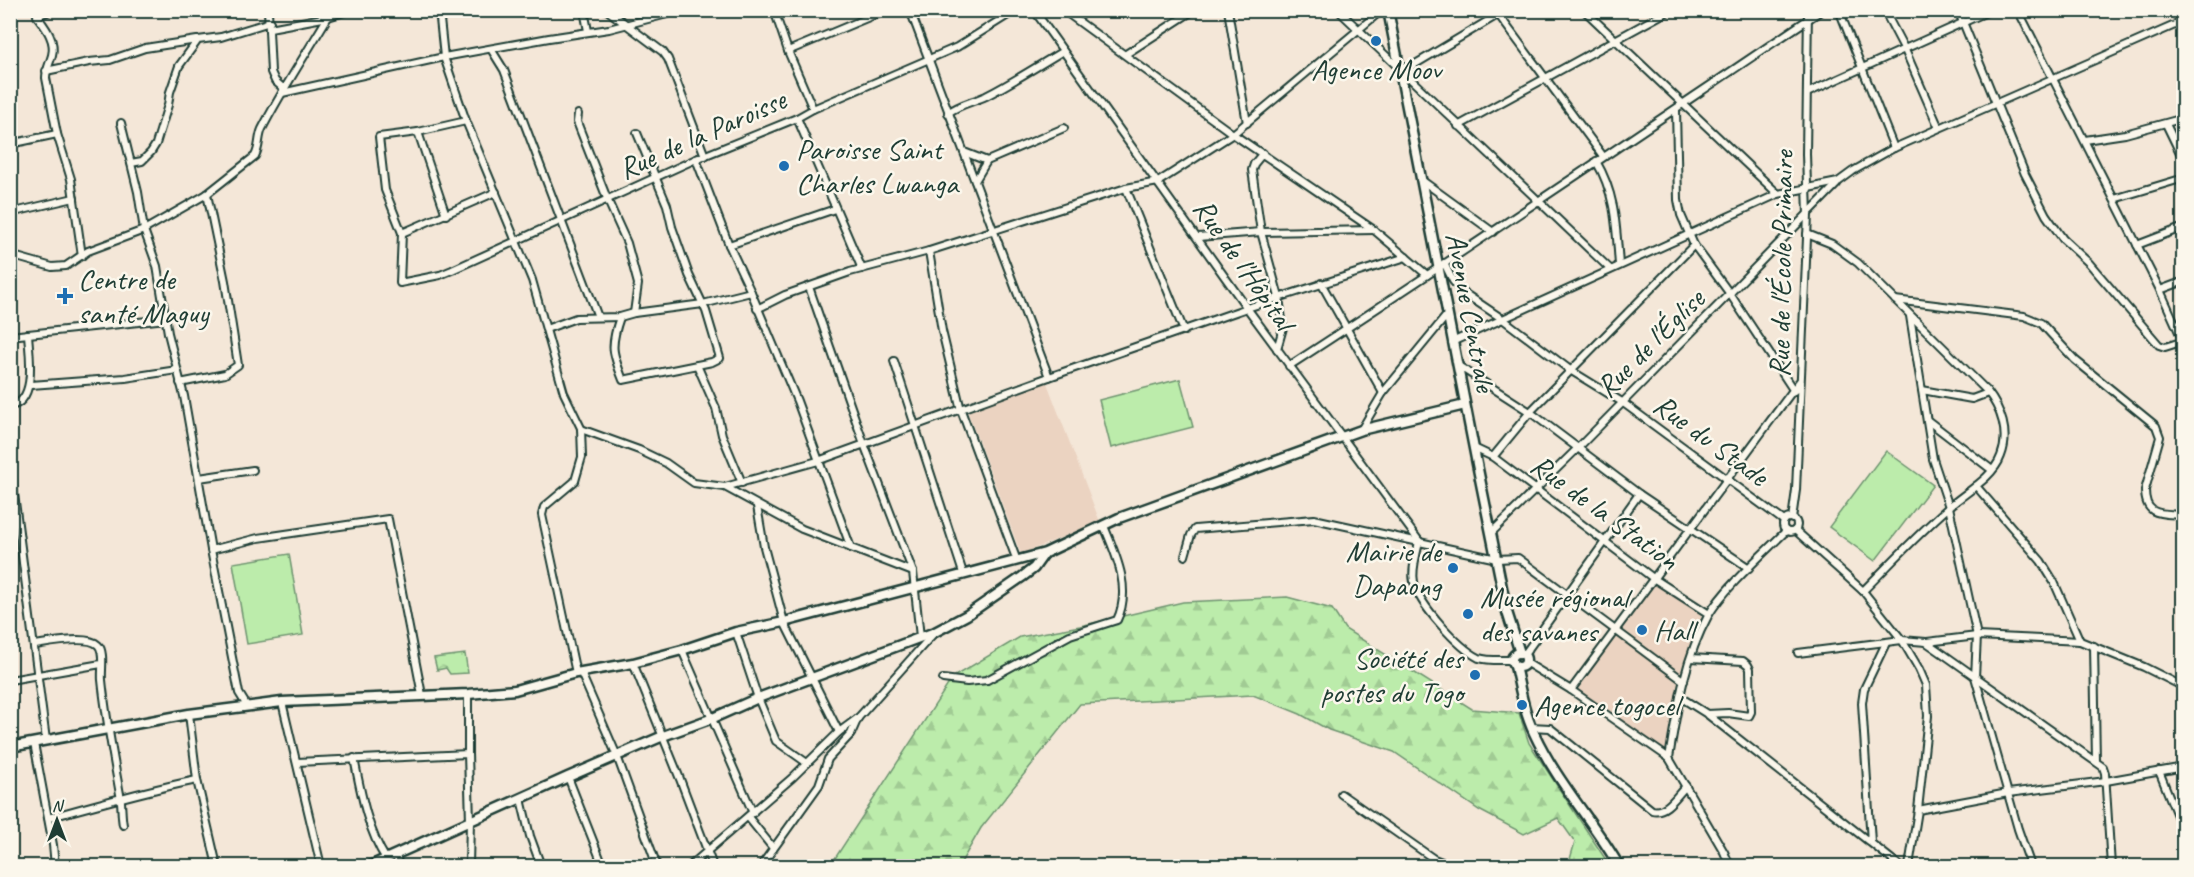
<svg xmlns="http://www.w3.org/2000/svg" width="2194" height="877" font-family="Caveat,sans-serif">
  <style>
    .built { fill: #ebd3c1 }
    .forest { fill: url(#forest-firs); stroke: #6e9470; stroke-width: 1.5 }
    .park { fill: url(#park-crowns); stroke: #6e9470; stroke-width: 1.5 }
    .pitch { fill: #bcecab; stroke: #6e9470; stroke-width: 1.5 }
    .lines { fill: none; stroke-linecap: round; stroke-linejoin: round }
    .street-casing { stroke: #1f3d34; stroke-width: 10 }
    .secondary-casing { stroke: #1f3d34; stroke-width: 13 }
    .street { stroke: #fbf7ec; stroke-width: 6 }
    .secondary { stroke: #fbf7ec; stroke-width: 8 }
    .poi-dot { fill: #1f6fb2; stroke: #fbf7ec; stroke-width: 2 }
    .labels { text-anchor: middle; stroke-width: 5; stroke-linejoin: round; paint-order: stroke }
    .poi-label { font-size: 30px; fill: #1f3d34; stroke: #fbf7ec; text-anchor: start }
    .street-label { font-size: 30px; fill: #1f3d34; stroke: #fbf7ec }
  </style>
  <defs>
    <pattern id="forest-firs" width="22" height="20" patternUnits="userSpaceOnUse" patternTransform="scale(1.5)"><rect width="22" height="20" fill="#bcecab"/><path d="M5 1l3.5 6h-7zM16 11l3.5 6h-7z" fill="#a1cb94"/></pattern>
    <pattern id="park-crowns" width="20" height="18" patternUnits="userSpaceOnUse" patternTransform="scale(1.5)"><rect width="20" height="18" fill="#bcecab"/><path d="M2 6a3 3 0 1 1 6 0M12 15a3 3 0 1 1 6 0" fill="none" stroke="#a1cb94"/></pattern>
  </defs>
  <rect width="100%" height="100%" fill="#f4e7d8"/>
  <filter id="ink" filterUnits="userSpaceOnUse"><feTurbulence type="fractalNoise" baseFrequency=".0167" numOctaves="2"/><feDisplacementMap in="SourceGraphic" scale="12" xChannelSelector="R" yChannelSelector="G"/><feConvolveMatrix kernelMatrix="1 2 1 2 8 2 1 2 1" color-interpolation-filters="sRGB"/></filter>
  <g filter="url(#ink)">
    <!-- built -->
    <g class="built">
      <polygon points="1047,383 1100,522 1021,554 967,410"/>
      <polygon points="1653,578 1707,615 1686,668 1667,755 1571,690"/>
    </g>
    <!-- forest -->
    <polygon class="forest" points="1287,597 1332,609 1345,629 1472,709 1519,713 1529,743 1610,866 1568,866 1575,842 1558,818 1524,834 1479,810 1394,752 1329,730 1300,714 1253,695 1080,704 981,828 959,866 830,866 953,677 1020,637 1080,626 1183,602"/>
    <!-- park -->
    <polygon class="park" points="465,654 468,673 450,674 446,668 437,670 434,658"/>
    <!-- pitch -->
    <g class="pitch">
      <polygon points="1180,379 1193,427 1111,448 1099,400"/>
      <polygon points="1886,451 1933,485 1875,561 1829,527"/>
      <polygon points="289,554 303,635 247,644 233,563"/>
    </g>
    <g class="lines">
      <!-- street casing -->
      <g class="street-casing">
        <g id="street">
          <path d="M52 10 37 16C45 27 56 40 52 55 50 63 46 69 46 78L57 134 71 179 82 256"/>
          <polyline points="268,10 271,72 275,81 284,89"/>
          <polyline points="439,10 444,57 466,121 532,280 564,393 581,428 582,457 575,481 544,507 542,515 576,673"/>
          <polyline points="584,10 588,31"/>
          <polyline points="607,10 663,52 668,59 705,156"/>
          <polyline points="774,10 788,51 813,109"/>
          <polyline points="910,10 1049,377"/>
          <polyline points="1034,10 1247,308 1419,541"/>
          <polyline points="1063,10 1233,134 1374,230 1427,275"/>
          <polyline points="1228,10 1247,123"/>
          <polyline points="1338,10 1610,269"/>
          <polyline points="1495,10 1603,156"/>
          <polyline points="1584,10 1778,194"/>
          <polyline points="1839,10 1894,148"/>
          <polyline points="1884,10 1905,50 1939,128"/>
          <polyline points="1958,10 2025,174 2046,215 2063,239 2089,263 2159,345 2165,347 2184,341"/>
          <polyline points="2018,10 2160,290 2183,341"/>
          <polyline points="270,28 328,17 351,10"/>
          <polyline points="491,49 504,70 598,317"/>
          <polyline points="788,51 886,10"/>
          <polyline points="1126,54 1194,10"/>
          <polyline points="46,71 89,62 110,60 145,48 197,40"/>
          <polyline points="1402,72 1506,10"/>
          <polyline points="282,93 444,57 549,38 609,29 683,10"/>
          <polyline points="1807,93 1991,10"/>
          <polyline points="1676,110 1678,200 1681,215 1694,245 1730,294 1794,391"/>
          <path d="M948 113C960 104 973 102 986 96 1013 82 1038 66 1063 51"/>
          <polyline points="578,114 577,122 608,201 627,243 638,284 634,313"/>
          <polyline points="797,118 862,269"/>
          <polyline points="466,121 418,132 379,137 385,190 402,233 400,283 440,275 452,270 696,159 797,118 813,109 957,47 1016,10"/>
          <polyline points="121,123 138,192 144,230 157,266 168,333 184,396 211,550 239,693 247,706"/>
          <polyline points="2166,124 2184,161"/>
          <polyline points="1458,126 1670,10"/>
          <polyline points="418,132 446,215"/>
          <polyline points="2085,140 2125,134 2184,118"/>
          <polyline points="10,144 57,134"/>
          <polyline points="964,152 987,161"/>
          <polyline points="1263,153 1254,164 1252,170 1261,232 1279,297 1283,328 1277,349"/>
          <polyline points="696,159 729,245 751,292 797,401 851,548"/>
          <path d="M1596 161C1616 195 1616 226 1619 265"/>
          <polyline points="131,163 142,161 151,152 156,144 168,105 170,92 179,66 198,40 221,37 270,22"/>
          <polyline points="1420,179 1493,232"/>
          <polyline points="975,181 987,161 1064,128"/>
          <polyline points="1126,188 1184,331"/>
          <polyline points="2114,199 2184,178"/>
          <polyline points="10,213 74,198"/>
          <polyline points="402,233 496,192"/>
          <path d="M1807 234 1832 244 1858 263 1987 391C2001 409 2010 433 2001 456 1993 478 1966 492 1949 507 1919 533 1891 563 1863 591"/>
          <polyline points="1198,237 1261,232 1374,230"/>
          <polyline points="729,245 835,209"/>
          <polyline points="2137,245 2184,227"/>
          <polyline points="929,251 942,331 961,410 1017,561"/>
          <path d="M10 255 52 267 66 266 88 251 144 230 207 194 255 156C260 147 258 138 262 129 282 90 306 54 328 17"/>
          <polyline points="1444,263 1453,281 1461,291 1504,320 1570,370 1622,402 1784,521"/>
          <polyline points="1321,283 1383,393"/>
          <polyline points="809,287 864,444 913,572 920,637"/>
          <polyline points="2160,290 2184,281"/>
          <path d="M1895 300 2024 316 2041 323 2075 360 2156 426 2160 437 2145 490C2145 518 2163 513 2184 515"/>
          <polyline points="757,309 785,295 850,272 929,251 1126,188 1158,182 1233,134 1382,10"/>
          <polyline points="1910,316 1933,459 1949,507 1977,636 1975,677 2018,829 2031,866"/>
          <path d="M620 317C610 346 612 352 623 380L712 362 720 358 706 311 689 275 672 227 667 205 637 133"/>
          <polyline points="546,329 576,318 620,317 634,313 703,304 751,292"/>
          <polyline points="10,336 166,319"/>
          <polyline points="1452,342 1778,194 1838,182 1853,171 1894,148 2184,21"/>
          <polyline points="894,361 963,573"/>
          <polyline points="697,365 716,408 722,435 742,483"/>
          <polyline points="1457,365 1530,412 1639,494 1749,568"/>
          <path d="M1289 366C1468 250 1645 129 1822 10"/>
          <polyline points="180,383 225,374 238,365 225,281 207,194"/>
          <polyline points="31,385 125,378 177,370"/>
          <polyline points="1922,390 1972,399 1988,393"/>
          <path d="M10 406C38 402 29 353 28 334"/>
          <polyline points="1927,420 1992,470"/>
          <polyline points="581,429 639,450 666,463 694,483 725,487 802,529 913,572"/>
          <polyline points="1361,430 1383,393 1447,315"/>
          <polyline points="1474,448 1493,457 1653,578 1709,614"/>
          <polyline points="1493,457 1530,412 1694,245"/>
          <polyline points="10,463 46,740"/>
          <polyline points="199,478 253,470"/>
          <polyline points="1976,486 2041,561 2054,582 2080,641"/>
          <polyline points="725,487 818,461 1049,377 1247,308 1406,257"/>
          <polyline points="757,506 764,547 784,622 839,732"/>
          <circle cx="1790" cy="525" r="7"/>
          <polyline points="1792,519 1796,490 1808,215 1806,154 1808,10"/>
          <polyline points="1795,530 1863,591 1902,640 1919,669 1926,685 1928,716 1918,810 1909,866"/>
          <polyline points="1491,533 1579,447 1837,184"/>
          <path d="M1419 541C1417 554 1411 569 1414 582 1418 604 1459 648 1479 658 1488 661 1502 660 1512 660"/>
          <polyline points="211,550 258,538 388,519 422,695"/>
          <polyline points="1185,556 1191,535 1195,529 1314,519 1497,559 1518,558 1684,681"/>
          <polyline points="736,632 758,698 776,741 807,763"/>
          <polyline points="1927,642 1977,636 2080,641 2144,667 2184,687"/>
          <path d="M35 645C48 643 88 635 98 645 105 651 101 671 102 680 106 719 113 756 120 794 122 804 121 815 123 825"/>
          <polyline points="2094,646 2096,761"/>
          <polyline points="682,650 753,813"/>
          <polyline points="1798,653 1902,640 1926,642 1939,651 2103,767 2105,773 2111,866"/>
          <polyline points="1524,655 1639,494"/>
          <polyline points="1691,658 1743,661 1748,665 1750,669 1751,712 1749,716 1728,713 1707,714"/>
          <polyline points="1525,662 1571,690 1669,758 1724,852 1730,866"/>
          <polyline points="633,663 680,779 713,866"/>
          <polyline points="581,673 617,756 657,866"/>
          <path d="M943 679 967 682 987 680 1070 635 1117 620C1132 589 1116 555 1104 526"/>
          <polyline points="10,680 101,664"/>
          <polyline points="1571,690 1799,382"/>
          <polyline points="1680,697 1707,714 1900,866"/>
          <polyline points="282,702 321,866"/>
          <polyline points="189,714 197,780 217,866"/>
          <path d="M1531 727 1550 728 1652 810C1666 814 1677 795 1686 786"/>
          <polyline points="34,743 53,845 55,866"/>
          <polyline points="468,754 468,694"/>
          <path d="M354 758C361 793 367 829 386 859"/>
          <path d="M1669 758C1677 710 1684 660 1708 616 1725 587 1762 555 1786 531"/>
          <polyline points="297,762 468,754 470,821 469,866"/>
          <polyline points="2159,771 2184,833"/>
          <polyline points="568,777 603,866"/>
          <polyline points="1341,794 1434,859 1452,866"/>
          <polyline points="521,799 530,836 541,866"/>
          <polyline points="1918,810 2008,793 2106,781 2184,767"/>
          <polyline points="748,817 773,848"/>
          <path d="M48 818C98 804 147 790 197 780"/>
          <polyline points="1871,842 1862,703 1864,689 1886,643"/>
          <polyline points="396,855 399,866"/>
          <polyline points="469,866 482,866"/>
          <polyline points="690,866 792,778 839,732 858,718 934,633"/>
          <polyline points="761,866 819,785 828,759 851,734 858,718"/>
        </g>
      </g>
      <!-- secondary casing -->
      <g class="secondary-casing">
        <g id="secondary">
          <polyline points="1388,10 1477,464 1507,612 1520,653"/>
          <circle cx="1519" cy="660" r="7"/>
          <path d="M1515 666C1520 688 1524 712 1534 733 1556 781 1593 821 1619 866"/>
          <polyline points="10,747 189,714 282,702 468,694 515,690 576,673 633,663 682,650 736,632 784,622 1045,553 1119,518 1361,430 1465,405"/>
          <polyline points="370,866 568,777 663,736 713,718 758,698 935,632 967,615 1022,577 1034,568 1044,554"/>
        </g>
      </g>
      <!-- street -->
      <use href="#street" class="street"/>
      <!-- secondary -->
      <use href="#secondary" class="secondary"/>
    </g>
  </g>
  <!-- markers -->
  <g class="poi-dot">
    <circle cx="1376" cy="41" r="6"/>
    <circle cx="784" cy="166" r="6"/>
    <path d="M62 287h6v6h6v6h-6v6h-6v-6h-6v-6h6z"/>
    <circle cx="1453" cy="568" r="6"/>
    <circle cx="1468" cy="614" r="6"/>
    <circle cx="1642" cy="630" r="6"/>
    <circle cx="1475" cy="675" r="6"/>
    <circle cx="1522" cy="705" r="6"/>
  </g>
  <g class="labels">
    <!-- poi labels -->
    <g class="poi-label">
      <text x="1376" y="79" text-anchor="middle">Agence Moov</text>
      <text x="796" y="159">Paroisse Saint<tspan x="796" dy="34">Charles Lwanga</tspan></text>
      <text x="78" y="289">Centre de<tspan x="78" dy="34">santé Maguy</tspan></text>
      <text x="1441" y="561" text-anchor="end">Mairie de<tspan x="1441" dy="34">Dapaong</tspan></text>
      <text x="1480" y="607">Musée régional<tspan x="1480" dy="34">des savanes</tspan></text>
      <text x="1654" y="640">Hall</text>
      <text x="1463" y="668" text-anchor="end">Société des<tspan x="1463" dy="34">postes du Togo</tspan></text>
      <text x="1534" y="715">Agence togocel</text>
    </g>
    <!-- street labels -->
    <g class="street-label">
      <text transform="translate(702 134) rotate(-24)" y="10">Rue de la Paroisse</text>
      <text transform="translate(1244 264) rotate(55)" y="10">Rue de l'Hôpital</text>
      <text transform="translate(1781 264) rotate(-89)" y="10">Rue de l'École Primaire</text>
      <text transform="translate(1471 312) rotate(79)" y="10">Avenue Centrale</text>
      <text transform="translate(1650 343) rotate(-45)" y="10">Rue de l'Église</text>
      <text transform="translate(1711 440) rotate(36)" y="10">Rue du Stade</text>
      <text transform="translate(1605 512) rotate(36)" y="10">Rue de la Station</text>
    </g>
  </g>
  <!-- margin -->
  <rect width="2194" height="877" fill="none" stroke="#fbf7ec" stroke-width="36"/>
  <rect x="18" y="18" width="2158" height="841" fill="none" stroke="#1f3d34" stroke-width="2" filter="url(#ink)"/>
  <!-- north arrow -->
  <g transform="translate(57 820)" stroke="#fbf7ec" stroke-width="4.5" paint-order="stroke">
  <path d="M0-4.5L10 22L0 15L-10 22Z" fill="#1f3d34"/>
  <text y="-9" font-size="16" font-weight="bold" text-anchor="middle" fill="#1f3d34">N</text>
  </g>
</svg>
